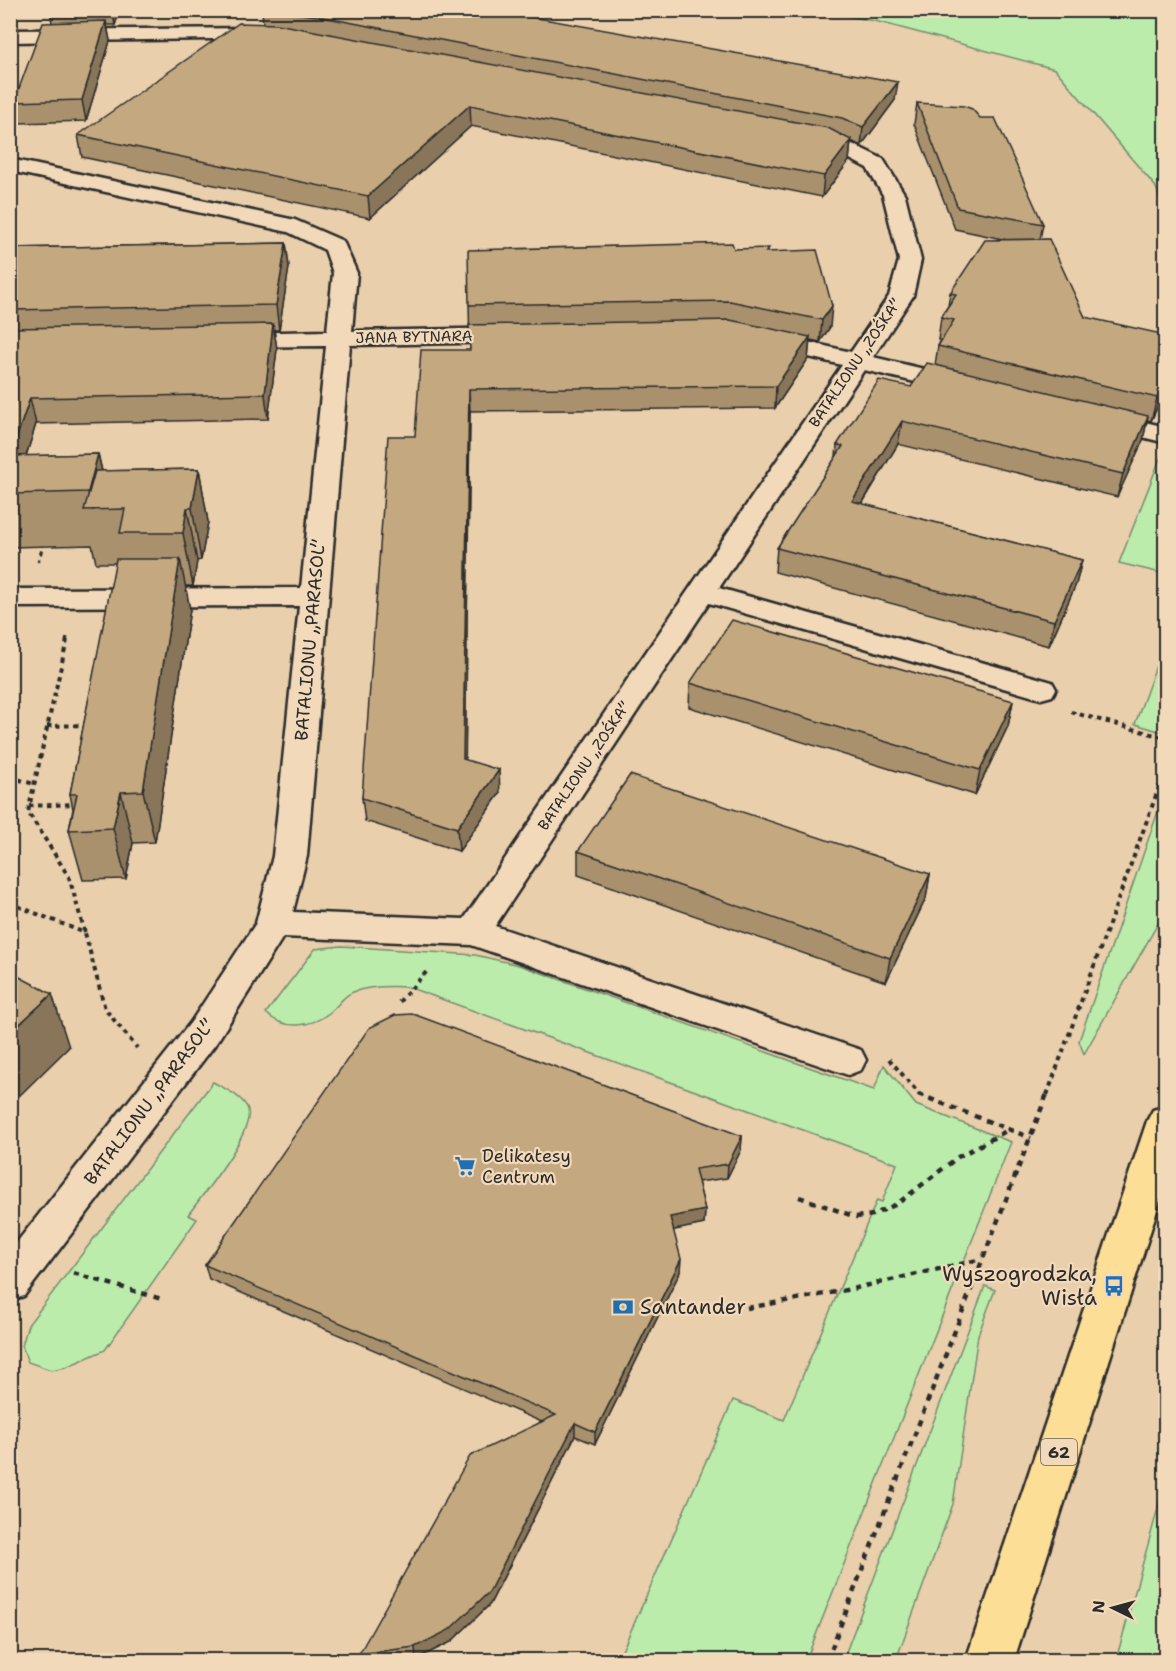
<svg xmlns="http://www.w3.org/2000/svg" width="1176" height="1671" font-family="'Shantell Sans',sans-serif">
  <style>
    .green { fill: #bcecac; stroke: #748c6c; stroke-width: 1.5 }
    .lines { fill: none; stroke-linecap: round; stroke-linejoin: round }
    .minor-casing { stroke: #2b2b2b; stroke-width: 5 }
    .primary-casing { stroke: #2b2b2b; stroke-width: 5 }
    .path-far2 { stroke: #2b2b2b; stroke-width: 3; stroke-dasharray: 4 4; stroke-linecap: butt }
    .path-far1 { stroke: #2b2b2b; stroke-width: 4; stroke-dasharray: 4.5 4.5; stroke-linecap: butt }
    .path { stroke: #2b2b2b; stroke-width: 4.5; stroke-dasharray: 6 6; stroke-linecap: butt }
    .minor { fill: #f2d9ba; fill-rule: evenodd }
    .primary { fill: #fcde96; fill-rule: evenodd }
    .wall { fill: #a9916e; stroke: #2b2b2b; stroke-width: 1.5 }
    .shaded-wall { fill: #89765a; stroke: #2b2b2b; stroke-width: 1.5 }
    .building { fill: #c4a980; stroke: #2b2b2b; stroke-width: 1.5 }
    .labels { text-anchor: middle; stroke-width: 4.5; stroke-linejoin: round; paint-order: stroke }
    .far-street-label { font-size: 15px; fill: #2b2b2b; stroke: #f2d9ba }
    .shield { fill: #f2d9ba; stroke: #675f56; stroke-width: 1.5 }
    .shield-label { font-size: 16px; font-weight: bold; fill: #2b2b2b }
    .street-label { font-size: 18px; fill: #2b2b2b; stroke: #f2d9ba }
    .poi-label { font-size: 18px; fill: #2b2b2b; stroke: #f2d9ba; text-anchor: start }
    .near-poi-label { font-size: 21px; fill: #2b2b2b; stroke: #f2d9ba; text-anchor: end }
  </style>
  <rect width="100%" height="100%" fill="#e9cfab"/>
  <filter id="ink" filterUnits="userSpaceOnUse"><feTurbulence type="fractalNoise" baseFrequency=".0167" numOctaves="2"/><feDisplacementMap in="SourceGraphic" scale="12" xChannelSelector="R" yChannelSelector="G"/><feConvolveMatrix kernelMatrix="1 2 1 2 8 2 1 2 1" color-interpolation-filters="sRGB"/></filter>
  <g filter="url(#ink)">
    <!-- green -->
    <g class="green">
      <polygon points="822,11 1165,11 1165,208 1155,186 1055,69 879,22"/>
      <polygon points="1165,446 1166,574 1165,574 1119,563"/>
      <polygon points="1165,641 1165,733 1135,724"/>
      <polygon points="1165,791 1165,911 1084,1054 1079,1041"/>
      <path d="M341 946 475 955 519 965 874 1090 884 1065 916 1105 1011 1142 806 1660H618L733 1400 784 1420 877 1200 882 1202 897 1164 408 987C390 986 370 986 353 992 342 996 338 1007 329 1013 310 1028 283 1030 266 1013L315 949Z"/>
      <path d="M213 1082C225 1089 240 1095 247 1107 258 1129 202 1195 188 1215L197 1219 105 1350 66 1367 51 1370 28 1362 22 1346 28 1325Z"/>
      <polygon points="985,1286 995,1290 978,1335 953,1504 896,1660 843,1660"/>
      <polygon points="1165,1483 1165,1660 1116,1660"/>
    </g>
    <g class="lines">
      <!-- minor casing -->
      <g class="minor-casing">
        <g id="minor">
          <polygon points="270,28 279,34 277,38 10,42 10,30"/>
          <polygon points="809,131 840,138 883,159 905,195 921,260 913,296 873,357 971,380 975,385 971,390 962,393 864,370 719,588 1052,682 1056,689 1052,696 1041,699 709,603 495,926 861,1050 866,1060 861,1070 848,1075 471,945 283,937 217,1042 24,1296 10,1301 10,1251 191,1022 256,923 273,856 299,606 10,607 10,589 301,588 326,346 231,347 222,345 219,340 222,335 231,333 327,331 333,273 325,250 288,232 10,171 10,159 295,220 343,241 357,273 352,331 516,328 525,330 528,335 525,340 516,342 350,345 307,856 293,912 464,919 842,365 755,344 752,339 755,334 764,332 851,352 889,296 899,260 883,195 867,168 827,147 802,141 799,137 802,133"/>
          <polygon points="1103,412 1166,427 1166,443 1094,425 1090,420 1094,415"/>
        </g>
      </g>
      <!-- primary casing -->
      <g class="primary-casing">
        <polygon id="primary" points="1166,1106 1166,1182 1014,1660 966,1660 1147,1121 1153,1110"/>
      </g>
      <!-- path-far2 -->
      <g class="path-far2">
        <polyline points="38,562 43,546"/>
        <polyline points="66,641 68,634"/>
      </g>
      <!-- path-far1 -->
      <g class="path-far1">
        <polyline points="67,640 28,812 69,877 85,933"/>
        <polyline points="1071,712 1166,738"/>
        <polyline points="47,726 86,725"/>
        <polyline points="10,777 34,784"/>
        <polyline points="29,806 76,804"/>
        <polyline points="10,903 85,933 105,1009 137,1048"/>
        <polyline points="399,1002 429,969"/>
        <polyline points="889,1059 920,1095"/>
        <polyline points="1047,1095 1166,768"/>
      </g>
      <!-- path -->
      <g class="path">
        <polyline points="918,1094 1031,1138"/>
        <polyline points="799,1197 856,1217 873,1215 897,1204 958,1157 1008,1130"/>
        <polyline points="73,1273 165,1300"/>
        <polyline points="747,1308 852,1289 982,1259"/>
        <polyline points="827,1660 1047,1094"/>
      </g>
      <!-- minor -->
      <use href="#minor" class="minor"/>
      <!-- primary -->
      <use href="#primary" class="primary"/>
    </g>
    <!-- wall -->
    <g class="wall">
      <polygon points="120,10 115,25 107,25 110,41 86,121 19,123 14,102 52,23 51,16"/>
      <polygon points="262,10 492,10 895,100 861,146 851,141 849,161 822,197 471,126 370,218 82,157 78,135 263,24"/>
      <polygon points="917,103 1043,224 1040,239 1085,317 1166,388 1151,421 1147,420 1143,440 1117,497 898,444 862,504 1082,560 1076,584 1049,646 775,572 777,548 836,457 837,445 911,387 935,365 938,346 941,340 938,340 941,317 948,306 950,293 1007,240 955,229 914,124"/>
      <polygon points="286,243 289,267 279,330 274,330 277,349 268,419 36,424 26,456 98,454 102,471 199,469 208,522 201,560 197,561 193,586 185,586 190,609 155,842 133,843 126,879 83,880 69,830 73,809 70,794 116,563 96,563 92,545 10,547 10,248"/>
      <polygon points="734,249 769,252 830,327 820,342 810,340 808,359 775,408 470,411 465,759 500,793 459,851 365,821 362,798 415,436 470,350 469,305"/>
      <polygon points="690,683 1013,701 1008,726 975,795 689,707"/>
      <polygon points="578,851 930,874 926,898 886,982 578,875"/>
      <polygon points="742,1136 741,1150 727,1178 698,1182 705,1210 704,1224 673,1230 680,1272 595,1444 575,1436 490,1604 451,1642 416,1659 401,1660 360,1660 359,1654 542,1422 209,1279 205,1265"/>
    </g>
    <!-- shaded-wall -->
    <g class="shaded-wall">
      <polygon points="114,10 120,10 115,25 113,15"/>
      <polygon points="106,21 110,41 86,121 82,100"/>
      <polygon points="898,82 895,100 861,146 863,127"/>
      <polygon points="470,105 471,126 370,218 368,196"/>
      <polygon points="851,140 849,161 822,197 824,176"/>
      <polygon points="286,243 289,267 279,330 276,305"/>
      <polygon points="832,306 830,327 820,342 822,320"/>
      <polygon points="273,324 277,349 268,419 265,394"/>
      <polygon points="810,337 808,359 775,408 776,386"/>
      <polygon points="1166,378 1166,388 1151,421 1157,398"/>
      <polygon points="469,389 470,411 465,782 463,759"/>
      <polygon points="30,398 36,424 14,494 10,457"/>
      <polygon points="1148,416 1143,440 1117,497 1123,474"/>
      <polygon points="902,421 898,444 849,525 852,501"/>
      <polygon points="98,454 110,507 92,510 88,492"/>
      <polygon points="199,469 208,522 201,560 192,508"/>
      <polygon points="187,508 197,561 193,586 183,533"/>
      <polygon points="180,559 190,609 155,842 143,791"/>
      <polygon points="1082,560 1076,584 1049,646 1054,621"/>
      <polygon points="1013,701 1008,726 975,795 980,770"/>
      <polygon points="499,770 500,793 459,851 457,828"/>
      <polygon points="121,792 133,843 126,879 113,828"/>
      <polygon points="930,874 926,898 886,982 890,958"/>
      <polygon points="52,994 69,1047 13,1102 10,1095 10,1033"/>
      <polygon points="742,1136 741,1150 727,1178 728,1164"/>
      <polygon points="705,1210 704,1224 670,1231 670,1217"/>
      <polygon points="681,1259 680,1272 595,1444 595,1432"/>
      <polygon points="575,1423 575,1436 490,1604 451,1642 416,1659 415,1647"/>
    </g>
    <!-- building -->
    <g class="building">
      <polygon points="54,10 114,10 113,15 51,16"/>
      <polygon points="268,10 492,10 898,82 863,127 842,118 317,16"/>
      <polygon points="106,21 82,100 14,102 43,23"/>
      <polygon points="239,23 277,24 828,128 851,140 824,176 470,105 368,196 78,135"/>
      <polygon points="917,103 964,106 972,109 980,118 995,118 1043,224 958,208"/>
      <polygon points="1049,239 1085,317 1166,335 1166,378 1157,398 938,346 954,320 941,317 956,294 950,293 985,240"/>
      <polygon points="286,243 276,305 10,310 10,248"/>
      <polygon points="732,243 734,249 769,248 766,252 817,250 832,306 822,320 730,301 469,305 468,250"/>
      <polygon points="730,320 810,337 776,386 469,389 463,759 499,770 457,828 362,798 388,436 415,436 421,350 470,350 469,325"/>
      <polygon points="273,324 265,394 30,398 10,456 10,328"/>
      <polygon points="927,363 1148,416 1123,474 902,421 852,501 1082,560 1054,621 777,548 843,446 837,445 879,380 911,387"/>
      <polygon points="98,454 88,492 10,494 10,456"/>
      <polygon points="199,469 192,508 187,508 183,533 120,533 125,509 84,510 95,471"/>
      <polygon points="116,559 180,559 143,791 121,792 113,828 69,830 77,794 70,794"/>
      <polygon points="732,620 1013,701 980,770 690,683"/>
      <polygon points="630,775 930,874 890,958 578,851"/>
      <polygon points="10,972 52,994 10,1033"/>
      <polygon points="413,1014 742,1136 728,1164 695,1169 705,1210 670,1217 681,1259 595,1432 575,1423 489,1592 449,1630 415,1647 359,1654 470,1456 556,1415 205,1265 369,1028 395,1015"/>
    </g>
  </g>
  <!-- icons -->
  <defs>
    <g id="supermarket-bare" transform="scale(1.62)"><path d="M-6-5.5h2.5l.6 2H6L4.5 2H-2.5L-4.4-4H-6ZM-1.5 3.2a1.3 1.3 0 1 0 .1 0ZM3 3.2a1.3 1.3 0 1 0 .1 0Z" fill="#1f6fb2" stroke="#f2d9ba" stroke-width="2.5" paint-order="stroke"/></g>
    <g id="bus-bare" transform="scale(1.62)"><path d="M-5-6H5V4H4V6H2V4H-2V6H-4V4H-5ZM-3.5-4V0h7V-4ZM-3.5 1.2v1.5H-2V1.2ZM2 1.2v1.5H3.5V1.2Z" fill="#1f6fb2" stroke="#f2d9ba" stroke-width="2.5" paint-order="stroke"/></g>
    <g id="bank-bare" transform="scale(1.62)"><path d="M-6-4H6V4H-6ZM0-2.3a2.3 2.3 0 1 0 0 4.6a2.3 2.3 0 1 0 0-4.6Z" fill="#1f6fb2" stroke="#f2d9ba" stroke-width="2.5" paint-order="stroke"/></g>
  </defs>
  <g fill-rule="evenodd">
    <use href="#supermarket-bare" x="465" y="1166"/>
    <use href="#bus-bare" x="1114" y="1286"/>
    <use href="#bank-bare" x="623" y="1307"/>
  </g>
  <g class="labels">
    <!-- far-street labels -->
    <g class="far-street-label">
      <text transform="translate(414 337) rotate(-1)" y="5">JANA BYTNARA</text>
      <text transform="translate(855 363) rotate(-56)" y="5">BATALIONU „ZOŚKA”</text>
      <text transform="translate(584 766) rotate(-56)" y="5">BATALIONU „ZOŚKA”</text>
    </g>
    <!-- shield labels -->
    <rect class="shield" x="1041" y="1439" width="36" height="26" rx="4.5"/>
    <g class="shield-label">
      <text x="1059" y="1458">62</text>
    </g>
    <!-- street labels -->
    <g class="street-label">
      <text transform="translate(310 640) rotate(-85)" y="6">BATALIONU „PARASOL”</text>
      <text transform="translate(149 1102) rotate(-53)" y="6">BATALIONU „PARASOL”</text>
    </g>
    <!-- poi labels -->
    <g class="poi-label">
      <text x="482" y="1162">Delikatesy<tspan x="482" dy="21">Centrum</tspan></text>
    </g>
    <!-- near-poi labels -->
    <g class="near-poi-label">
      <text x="1097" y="1281">Wyszogrodzka,<tspan x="1097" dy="24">Wisła</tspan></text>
      <text x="640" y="1314" text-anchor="start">Santander</text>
    </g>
  </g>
  <!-- margin -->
  <rect width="1176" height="1671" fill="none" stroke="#f2d9ba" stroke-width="36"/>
  <rect x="18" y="18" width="1140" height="1635" fill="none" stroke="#2b2b2b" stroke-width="2" filter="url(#ink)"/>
  <!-- north arrow -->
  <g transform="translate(1113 1608) rotate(275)" stroke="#f2d9ba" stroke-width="4.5" paint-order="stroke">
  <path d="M0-4.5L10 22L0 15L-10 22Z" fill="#2b2b2b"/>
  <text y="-9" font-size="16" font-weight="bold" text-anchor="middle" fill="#2b2b2b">N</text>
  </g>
</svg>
